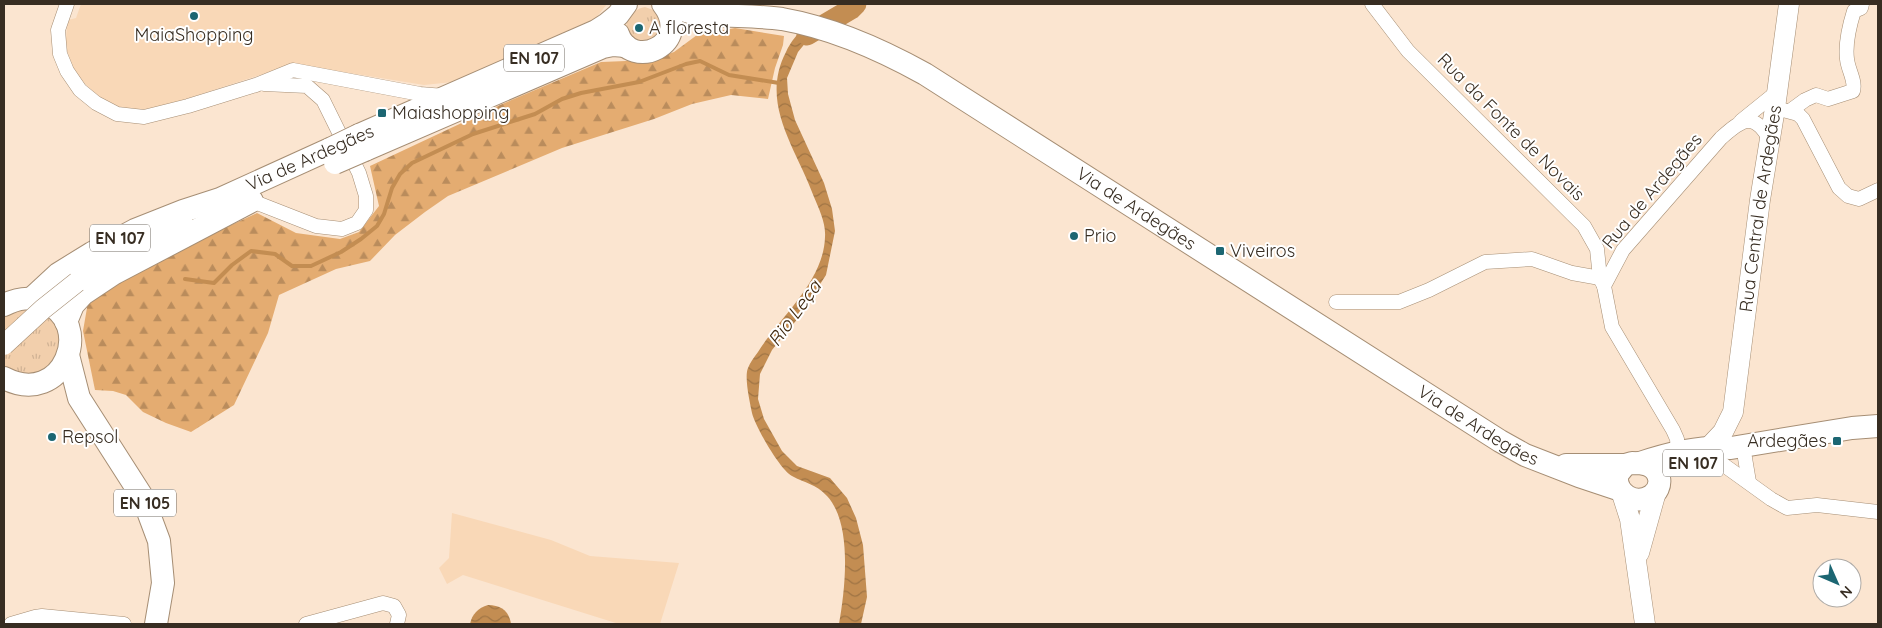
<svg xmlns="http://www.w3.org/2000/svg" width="1882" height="628" font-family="Quicksand,sans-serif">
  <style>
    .built { fill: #f9d8b7 }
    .grass { fill: url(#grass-tufts) }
    .forest { fill: url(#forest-firs) }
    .water { fill: url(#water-waves) }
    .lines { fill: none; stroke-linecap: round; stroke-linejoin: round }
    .stream { stroke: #c38d52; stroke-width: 4 }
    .river { stroke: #c38d52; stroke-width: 21 }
    .street-casing { stroke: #a68e74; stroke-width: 15 }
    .secondary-casing { stroke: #a68e74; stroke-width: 21 }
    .primary-casing { stroke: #a68e74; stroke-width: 24 }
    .street { stroke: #fff; stroke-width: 14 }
    .secondary { stroke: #fff; stroke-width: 20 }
    .primary { stroke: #fff; stroke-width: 22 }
    .secondary-bridge-casing { stroke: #a68e74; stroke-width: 21; stroke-linecap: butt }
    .primary-bridge-casing { stroke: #a68e74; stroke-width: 24; stroke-linecap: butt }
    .secondary-bridge { stroke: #fff; stroke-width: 20 }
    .primary-bridge { stroke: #fff; stroke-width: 22 }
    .poi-dot { fill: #1c6672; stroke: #fff; stroke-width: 2 }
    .labels { text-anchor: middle; stroke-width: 4; stroke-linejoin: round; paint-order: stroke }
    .shield { fill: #fff; stroke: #736c64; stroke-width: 1 }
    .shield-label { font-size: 16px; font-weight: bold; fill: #372d22 }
    .poi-label { font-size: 18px; fill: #372d22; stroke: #fff; text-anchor: start }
    .street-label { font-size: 18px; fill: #372d22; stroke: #fff }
    .water-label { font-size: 19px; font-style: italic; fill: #3e270d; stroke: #fff }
  </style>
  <defs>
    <pattern id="grass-tufts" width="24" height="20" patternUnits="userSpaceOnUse" patternTransform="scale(1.25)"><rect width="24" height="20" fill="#f2cfac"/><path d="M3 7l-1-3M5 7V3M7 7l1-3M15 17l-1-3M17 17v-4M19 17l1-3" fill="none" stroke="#d0b294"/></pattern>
    <pattern id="forest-firs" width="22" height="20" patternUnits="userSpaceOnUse" patternTransform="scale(1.25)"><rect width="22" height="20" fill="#e4ac71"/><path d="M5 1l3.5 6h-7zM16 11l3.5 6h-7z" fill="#ba8c5c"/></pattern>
    <pattern id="water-waves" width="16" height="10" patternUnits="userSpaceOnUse" patternTransform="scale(1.25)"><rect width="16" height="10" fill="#c38d52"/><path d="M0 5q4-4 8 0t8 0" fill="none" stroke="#9f7444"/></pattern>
  </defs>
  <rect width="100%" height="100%" fill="#fbe5d0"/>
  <!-- built -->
  <g class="built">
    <polygon points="81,4 607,4 592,23 453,82 424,85 294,64 155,109 126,110 99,97 76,75 65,45 68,20 76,18"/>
    <polygon points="452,513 551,540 590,556 679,563 660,624 619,624 463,575 447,584 439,568 449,558"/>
  </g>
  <!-- grass -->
  <g class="grass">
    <path d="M645 7 656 11 663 27 653 41H636C633 38 629 34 628 31 623 19 634 9 645 7Z"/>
    <path d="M26 306 48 313 62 331 55 363C36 375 24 381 4 367V316Z"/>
  </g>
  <!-- forest -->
  <polygon class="forest" points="735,28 784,36 783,45 775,68 768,99 731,95 692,104 654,119 562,148 448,196 425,212 395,235 370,261 336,269 279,295 268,333 234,405 191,432 166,423 143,412 126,395 113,391 95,390 83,331 88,302 169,254 257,213 296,233 340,239 359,232 379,206 370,166 500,105 601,62 651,60 674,52 697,35"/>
  <!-- water -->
  <g class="water">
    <path d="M805 24 825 30 807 41 798 52 787 78 788 94 795 120 824 183 832 209 835 231 826 275 799 317 772 350 760 374 758 399 764 419 782 451 797 466 830 478 847 498 856 518 863 545 867 597 861 624H839C845 590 853 524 827 496 816 484 805 483 792 476 780 470 755 426 752 413 750 403 744 377 748 368 750 363 754 357 758 352 780 317 824 281 825 237 826 223 819 209 814 197 797 149 759 104 786 52 790 42 799 33 805 24Z"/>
    <path d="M488 605C501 605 509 611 511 624H470C472 614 478 608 488 605Z"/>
  </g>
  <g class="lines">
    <!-- stream -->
    <polyline class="stream" points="185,279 214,283 232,265 251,251 275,254 292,266 311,266 341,252 361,239 377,226 384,214 392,188 400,174 412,163 473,134 535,114 562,99 581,93 639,82 686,64 700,61 729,75 779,83"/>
    <!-- river -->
    <polyline class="river" points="807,35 851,9 856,4"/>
    <!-- street casing -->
    <g class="street-casing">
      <g id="street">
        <polyline points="67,4 58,30 60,54 67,71 80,90 96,103 117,114 144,117 188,106 256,85 293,70 420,94 444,96"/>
        <polyline points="1372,4 1408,51 1584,226 1597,249 1600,278 1604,286"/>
        <polyline points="1783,110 1798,114 1803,119 1839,188 1848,196 1859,199 1878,190"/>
        <path d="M1790 111 1805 100 1816 95 1828 99 1853 91C1856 81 1848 70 1847 59 1845 43 1849 27 1854 11L1861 8 1862 4"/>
        <polyline points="1741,121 1777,92"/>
        <polyline points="252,201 316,226 342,229 357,223 366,210 366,196 359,173 323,100 307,86 264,84"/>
        <polyline points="1336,302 1399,302 1429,290 1485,262 1532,259 1572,273 1600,278"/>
        <polyline points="1743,446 1749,482"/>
        <path d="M1678 453 1677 439 1673 430 1612 327 1604 286 1623 250 1721 138C1742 119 1754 111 1770 140"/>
        <polyline points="1714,458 1771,499 1787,508 1817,505 1878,512"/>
        <polyline points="11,624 35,617 42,616 124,624"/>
        <polyline points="306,624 383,603 394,606 399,615 397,624"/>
      </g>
    </g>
    <!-- secondary casing -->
    <g class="secondary-casing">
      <g id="secondary">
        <polyline points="77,282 130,249 182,220"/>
        <path id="s1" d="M1707 449 1723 432 1733 412 1760 200 1775 108 1789 4"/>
        <polyline points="1622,494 1630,519 1645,624"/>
        <polyline points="1639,553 1656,492"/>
      </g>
    </g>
    <!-- primary casing -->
    <g class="primary-casing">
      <g id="primary">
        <path id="s2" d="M664 4C674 7 684 11 694 13 723 17 753 15 782 19 833 28 880 49 925 74L1500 441 1525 455 1579 476 1618 489"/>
        <path d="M618 34C631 72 694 44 663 4"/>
        <polyline points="359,135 596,31 607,24 618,15 626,4"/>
        <polyline points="365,150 603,47 613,45 626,46"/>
        <polyline points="31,299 58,274 92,253 135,230 183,211 220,199 330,149"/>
        <path d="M4 305C18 298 30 296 44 302 96 322 64 409 4 378"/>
        <polyline points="66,322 73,305 83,294 113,274 252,201"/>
        <polyline points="68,355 79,398 143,498 159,541 163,583 156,624"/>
        <path d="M1632 463C1637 463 1643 463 1648 465 1661 470 1664 488 1651 496 1635 506 1615 494 1617 475L1625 465Z"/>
        <path d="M1640 463C1666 454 1703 445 1731 448L1852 428 1878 426"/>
        <polyline points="1566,465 1625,465"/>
      </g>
    </g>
    <!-- street -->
    <use href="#street" class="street"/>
    <!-- secondary -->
    <use href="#secondary" class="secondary"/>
    <!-- primary -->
    <use href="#primary" class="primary"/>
    <!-- secondary-bridge casing -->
    <g class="secondary-bridge-casing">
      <polyline id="secondary-bridge" points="4,345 43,309 77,282"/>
    </g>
    <!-- primary-bridge casing -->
    <g class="primary-bridge-casing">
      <g id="primary-bridge">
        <polyline points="330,149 359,135"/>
        <polyline points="335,163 365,150"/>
      </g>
    </g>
    <!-- secondary-bridge -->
    <use href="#secondary-bridge" class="secondary-bridge"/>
    <!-- primary-bridge -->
    <use href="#primary-bridge" class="primary-bridge"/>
  </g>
  <!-- markers -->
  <g class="poi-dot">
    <circle cx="194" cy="16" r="5"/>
    <circle cx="639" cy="28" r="5"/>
    <rect x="377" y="108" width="10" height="10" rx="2.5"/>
    <circle cx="1074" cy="236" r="5"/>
    <rect x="1215" y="246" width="10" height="10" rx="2.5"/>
    <circle cx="52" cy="437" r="5"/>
    <rect x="1832" y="436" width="10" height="10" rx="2.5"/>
  </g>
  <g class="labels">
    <!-- shield labels -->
    <g class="shield">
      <rect x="504" y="44.5" width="60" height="27" rx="4"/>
      <rect x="90" y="224.5" width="60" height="27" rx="4"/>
      <rect x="1663" y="449.5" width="60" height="27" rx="4"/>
      <rect x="114" y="489.5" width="62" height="27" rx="4"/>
    </g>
    <g class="shield-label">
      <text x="534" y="64">EN 107</text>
      <text x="120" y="244">EN 107</text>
      <text x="1693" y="469">EN 107</text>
      <text x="145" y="509">EN 105</text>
    </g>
    <!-- poi labels -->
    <g class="poi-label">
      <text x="649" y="34">A floresta</text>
      <text x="194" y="41" text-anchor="middle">MaiaShopping</text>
      <text x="392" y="119">Maiashopping</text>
      <text x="1084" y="242">Prio</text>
      <text x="1230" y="257">Viveiros</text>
      <text x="62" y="443">Repsol</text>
      <text x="1827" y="447" text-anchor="end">Ardegães</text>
    </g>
    <!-- street labels -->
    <g class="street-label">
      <text transform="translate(1511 127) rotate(45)" y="6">Rua da Fonte de Novais</text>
      <text transform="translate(310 158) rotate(-24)" y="6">Via de Ardegães</text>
      <text transform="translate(1652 191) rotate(-50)" y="6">Rua de Ardegães</text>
      <text dy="6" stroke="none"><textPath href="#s1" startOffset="251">Rua Central de Ardegães</textPath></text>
      <text dy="6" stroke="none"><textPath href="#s2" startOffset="524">Via de Ardegães</textPath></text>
      <text dy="6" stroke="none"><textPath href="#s2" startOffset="929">Via de Ardegães</textPath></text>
    </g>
    <!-- water labels -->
    <g class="water-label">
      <text transform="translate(794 313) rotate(-54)" y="7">Rio Leça</text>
    </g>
  </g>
  <!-- border -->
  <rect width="1882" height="628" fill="none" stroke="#372d22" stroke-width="10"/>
  <!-- north arrow -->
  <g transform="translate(1837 583) rotate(135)"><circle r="24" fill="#ffffff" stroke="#afaba7"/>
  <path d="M0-4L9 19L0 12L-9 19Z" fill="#1c6672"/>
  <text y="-8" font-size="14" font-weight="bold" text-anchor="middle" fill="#372d22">N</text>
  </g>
</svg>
